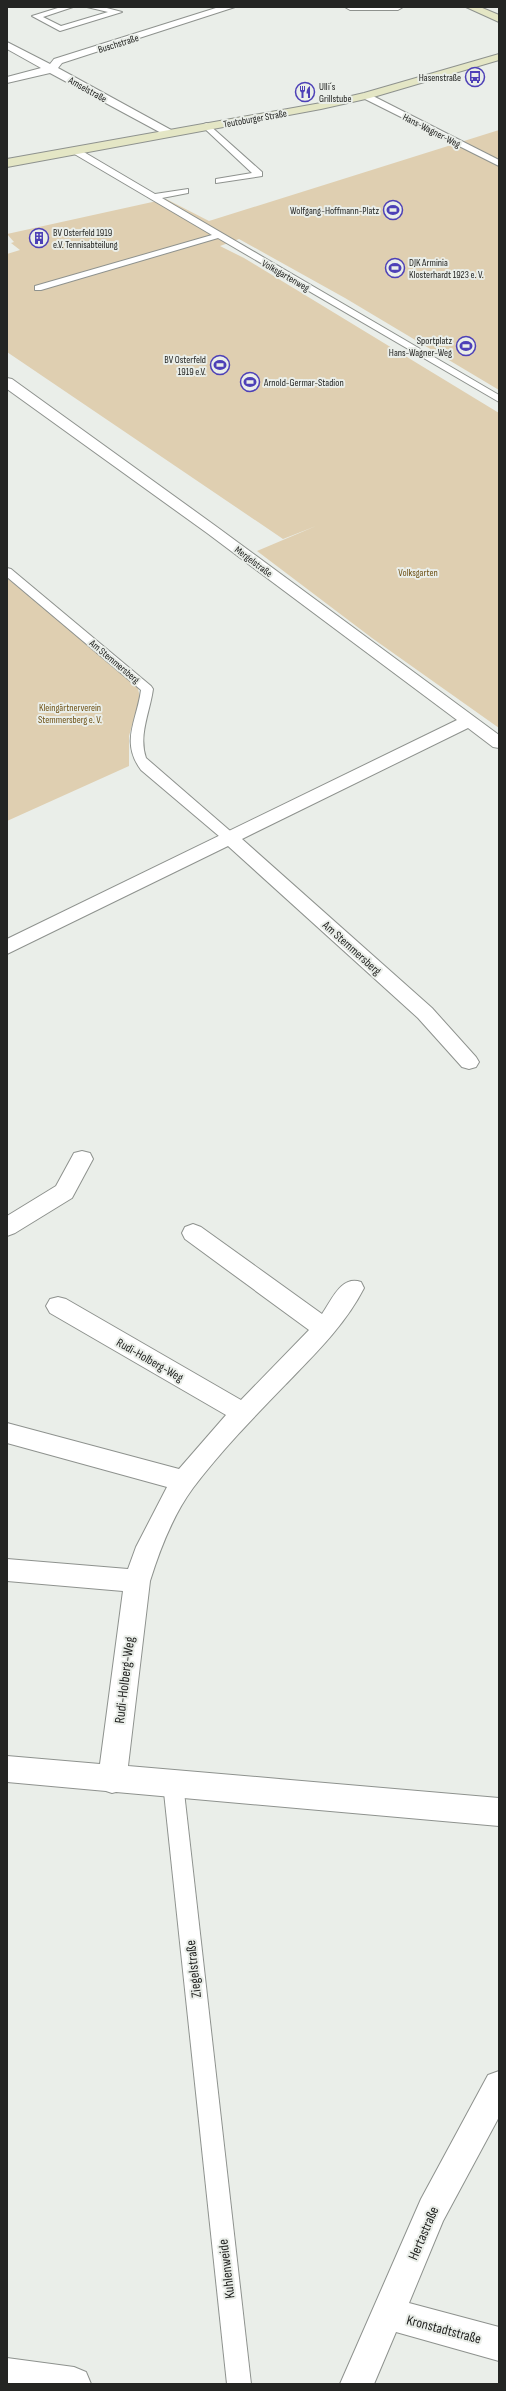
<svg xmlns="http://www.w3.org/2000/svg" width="506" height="2391" font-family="'Sofia Sans Condensed',sans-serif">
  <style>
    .green { fill: #dfcfb1 }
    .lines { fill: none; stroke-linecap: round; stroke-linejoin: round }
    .lane-casing { stroke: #8e928e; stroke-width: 2 }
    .street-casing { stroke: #8e928e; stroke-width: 2 }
    .secondary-casing { stroke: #8e928e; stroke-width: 2 }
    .lane { fill: #fff; fill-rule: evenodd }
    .street { fill: #fff; fill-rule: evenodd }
    .secondary { fill: #e4e6c5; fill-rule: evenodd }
    .labels { text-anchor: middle; stroke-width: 4; stroke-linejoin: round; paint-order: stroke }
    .far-street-label { font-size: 10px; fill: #242523; stroke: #eaeee9 }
    .far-poi-label { font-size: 10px; fill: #242523; stroke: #eaeee9; text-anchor: end }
    .far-park-label { font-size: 10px; fill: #6e5217; stroke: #eaeee9 }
    .street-label { font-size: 12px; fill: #242523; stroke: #eaeee9 }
    .near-street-label { font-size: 14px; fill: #242523; stroke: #eaeee9 }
  </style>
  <rect width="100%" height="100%" fill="#eaeee9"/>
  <!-- green -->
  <g class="green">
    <polygon points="499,130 499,390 345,298 239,239 220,246 244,258 499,413 499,728 372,638 257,551 316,526 283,539 7,352 7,254 20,250 11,243 14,242 7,234 166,199 209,221"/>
    <polygon points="7,578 137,685 140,697 129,736 129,766 7,821"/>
  </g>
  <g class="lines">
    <!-- lane casing -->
    <g class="lane-casing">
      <g id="lane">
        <polygon points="61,7 73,7 43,17 61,26 108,12 87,7 103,7 122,12 60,31 32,16"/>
        <polygon points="363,94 369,94 499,160 499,166 363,98"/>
        <polygon points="207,123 262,172 262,176 216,183 216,179 252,173 204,128 204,124"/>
        <polygon points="71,148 77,148 155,194 188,189 188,193 162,198 499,395 499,402 218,238 41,290 35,290 35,286 212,235 71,152"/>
        <path d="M7 568 11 569 151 686 153 689C150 712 138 735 146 758L236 836 238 839 236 842H226L141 770C120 741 137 721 141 690L7 577Z"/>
        <polygon points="173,1773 180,1776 183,1783 251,2384 227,2384 163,1783 166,1776"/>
      </g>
    </g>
    <!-- street casing -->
    <g class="street-casing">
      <g id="street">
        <polygon points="219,7 235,7 62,63 58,68 173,131 175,133 173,135 165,135 50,73 7,83 7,77 41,68 7,49 7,42 50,64 54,59"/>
        <polygon points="345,7 403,7 398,10 350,10"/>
        <polygon points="7,378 12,379 217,527 499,735 499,748 493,747 468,728 242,839 432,1008 476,1057 479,1062 476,1067 469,1069 462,1067 418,1018 228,846 7,954 7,939 457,720 207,533 7,389"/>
        <polygon points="82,1151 90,1153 93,1159 72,1198 15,1233 7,1236 7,1216 56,1186 74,1153"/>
        <path d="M193 1224 201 1227 322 1314C332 1300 341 1275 361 1282L364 1288C345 1325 315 1354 286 1384 254 1417 221 1451 193 1488 173 1515 160 1549 150 1581L128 1766 499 1798V1826L116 1792 112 1793 106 1791 7 1782V1756L100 1764 123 1591 7 1581V1559L128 1569 136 1547 167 1487 7 1443V1423L179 1469 226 1415 50 1313 46 1306 50 1299 58 1297 66 1299 241 1400 309 1330 185 1239 182 1233 185 1227Z"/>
        <polygon points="499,2071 499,2117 443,2221 409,2303 499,2327 499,2361 396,2332 374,2384 340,2384 421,2199 488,2075"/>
        <polygon points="7,2358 74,2367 86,2372 91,2384 7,2384"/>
      </g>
    </g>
    <!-- secondary casing -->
    <g class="secondary-casing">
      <g id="secondary">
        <polygon points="466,7 480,7 499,15 499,22"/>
        <polygon points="499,54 499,60 370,98 321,109 7,167 7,159 321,103 364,93"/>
      </g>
    </g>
    <!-- lane -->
    <use href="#lane" class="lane"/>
    <!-- street -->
    <use href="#street" class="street"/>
    <!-- secondary -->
    <use href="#secondary" class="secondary"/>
  </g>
  <!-- icons -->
  <defs>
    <g id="bus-ring" transform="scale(1)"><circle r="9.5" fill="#eaeee9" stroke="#4d40b7" stroke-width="1.5"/><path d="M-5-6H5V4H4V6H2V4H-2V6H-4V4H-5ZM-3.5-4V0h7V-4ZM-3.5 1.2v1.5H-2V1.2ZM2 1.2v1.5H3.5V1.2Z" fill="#4d40b7"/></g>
    <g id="restaurant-ring" transform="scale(1)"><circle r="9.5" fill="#eaeee9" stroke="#4d40b7" stroke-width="1.5"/><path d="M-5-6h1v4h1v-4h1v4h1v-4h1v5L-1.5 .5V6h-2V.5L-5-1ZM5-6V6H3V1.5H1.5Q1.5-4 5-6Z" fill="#4d40b7"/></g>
    <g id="stadium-ring" transform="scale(1)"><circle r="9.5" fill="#eaeee9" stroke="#4d40b7" stroke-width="1.5"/><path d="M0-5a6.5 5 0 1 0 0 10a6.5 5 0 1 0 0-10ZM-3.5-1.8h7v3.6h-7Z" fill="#4d40b7"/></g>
    <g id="building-ring" transform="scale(1)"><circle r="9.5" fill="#eaeee9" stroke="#4d40b7" stroke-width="1.5"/><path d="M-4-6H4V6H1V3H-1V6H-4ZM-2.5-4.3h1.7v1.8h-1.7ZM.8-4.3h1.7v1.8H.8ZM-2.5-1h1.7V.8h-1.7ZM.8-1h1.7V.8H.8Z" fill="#4d40b7"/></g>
  </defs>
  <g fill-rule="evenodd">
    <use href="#bus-ring" x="475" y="77"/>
    <use href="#restaurant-ring" x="305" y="92"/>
    <use href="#stadium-ring" x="393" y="210"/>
    <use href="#building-ring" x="39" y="238"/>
    <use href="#stadium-ring" x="395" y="268"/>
    <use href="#stadium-ring" x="466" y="346"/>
    <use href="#stadium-ring" x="220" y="365"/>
    <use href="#stadium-ring" x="250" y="382"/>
  </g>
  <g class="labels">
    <!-- far-street labels -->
    <g class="far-street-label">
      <text transform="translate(118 43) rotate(-17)" y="4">Buschstraße</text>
      <text transform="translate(88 89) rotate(29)" y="4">Amselstraße</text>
      <text transform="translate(255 118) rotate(-10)" y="4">Teutoburger Straße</text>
      <text transform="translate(432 130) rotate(27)" y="4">Hans-Wagner-Weg</text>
      <text transform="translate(286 275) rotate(30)" y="4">Volksgartenweg</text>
      <text transform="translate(254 561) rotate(37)" y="4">Mergelstraße</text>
      <text transform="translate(115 661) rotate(40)" y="4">Am Stemmersberg</text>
    </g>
    <!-- far-poi labels -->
    <g class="far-poi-label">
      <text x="461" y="81">Hasenstraße</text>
      <text x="319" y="90" text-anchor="start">Ulli´s<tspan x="319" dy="12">Grillstube</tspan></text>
      <text x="379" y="214">Wolfgang-Hoffmann-Platz</text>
      <text x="53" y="236" text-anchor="start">BV Osterfeld 1919<tspan x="53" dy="12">e.V. Tennisabteilung</tspan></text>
      <text x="409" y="266" text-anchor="start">DJK Arminia<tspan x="409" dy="12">Klosterhardt 1923 e. V.</tspan></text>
      <text x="452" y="344">Sportplatz<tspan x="452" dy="12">Hans-Wagner-Weg</tspan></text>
      <text x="206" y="363">BV Osterfeld<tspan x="206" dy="12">1919 e.V.</tspan></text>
      <text x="264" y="386" text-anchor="start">Arnold-Germar-Stadion</text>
    </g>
    <!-- far-park labels -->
    <g class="far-park-label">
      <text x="418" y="576">Volksgarten</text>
      <text x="70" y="711">Kleingärtnerverein<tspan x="70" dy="12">Stemmersberg e. V.</tspan></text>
    </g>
    <!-- street labels -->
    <g class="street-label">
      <text transform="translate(352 948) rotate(42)" y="4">Am Stemmersberg</text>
      <text transform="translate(150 1360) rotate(30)" y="4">Rudi-Holberg-Weg</text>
    </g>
    <!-- near-street labels -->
    <g class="near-street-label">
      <text transform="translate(124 1680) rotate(-83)" y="5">Rudi-Holberg-Weg</text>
      <text transform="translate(193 1969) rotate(-96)" y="5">Ziegelstraße</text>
      <text transform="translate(423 2233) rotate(-67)" y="5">Hertastraße</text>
      <text transform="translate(226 2269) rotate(-97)" y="5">Kuhlenweide</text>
      <text transform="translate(444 2329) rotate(15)" y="5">Kronstadtstraße</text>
    </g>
  </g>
  <!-- border -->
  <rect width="506" height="2391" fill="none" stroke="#242523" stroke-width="16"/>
</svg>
